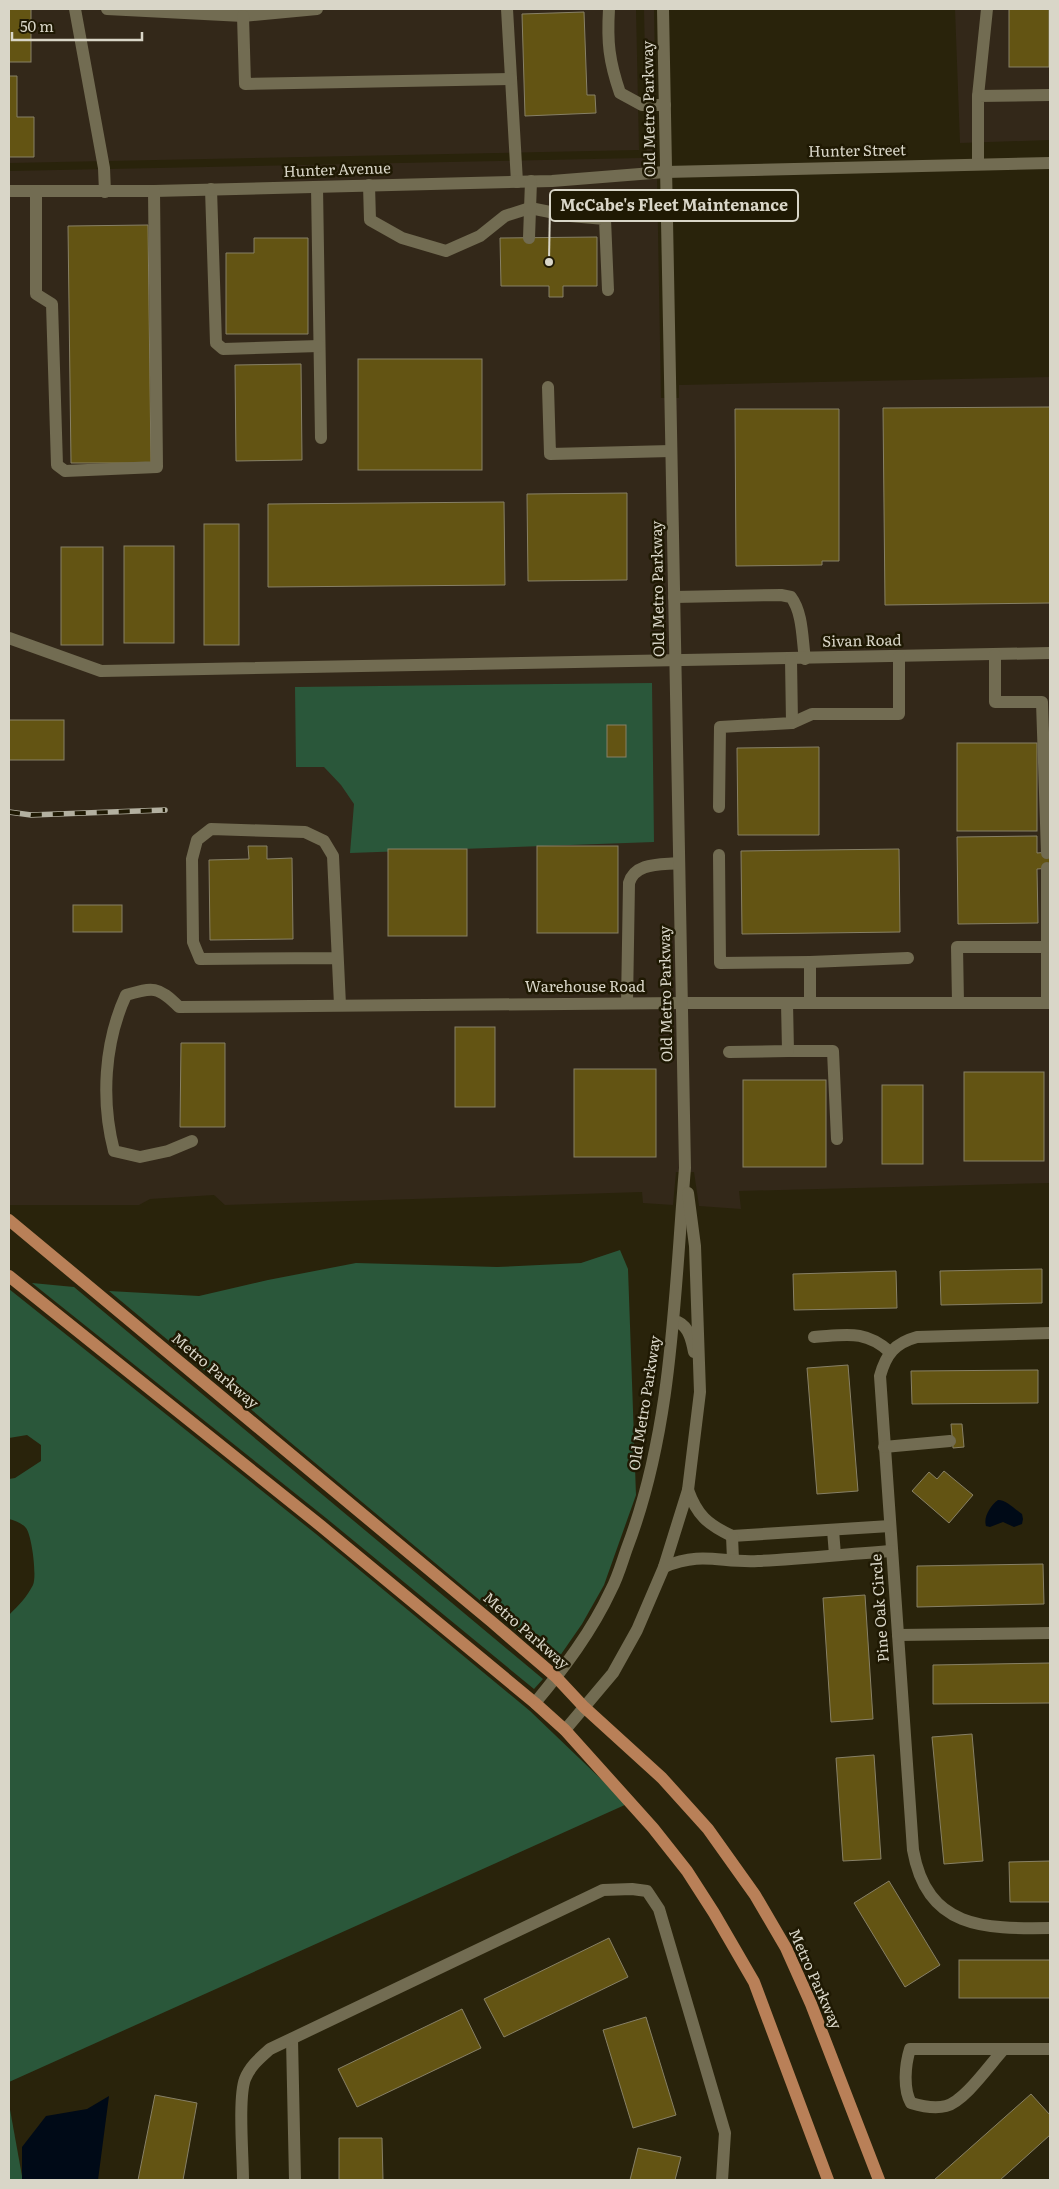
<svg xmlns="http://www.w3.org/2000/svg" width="1059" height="2189" font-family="Literata,serif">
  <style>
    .industrial { fill: #332819 }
    .green { fill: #2a573a }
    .water { fill: #000a17 }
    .building { fill: #635413; stroke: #878066 }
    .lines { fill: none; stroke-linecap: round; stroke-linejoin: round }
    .minor { stroke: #726c52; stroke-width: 12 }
    .major { stroke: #b98058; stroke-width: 12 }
    .rail-casing { stroke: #b3b0a0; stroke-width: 5.5 }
    .rail { stroke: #1f1903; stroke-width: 4; stroke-dasharray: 11; stroke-linecap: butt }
    .labels { text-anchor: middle; stroke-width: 5; stroke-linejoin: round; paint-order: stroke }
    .street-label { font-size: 15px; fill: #d9d6c8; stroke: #1f1903 }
    .leader { fill: none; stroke: #d9d6c8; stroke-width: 2 }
    .callout-dot { fill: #d9d6c8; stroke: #1f1903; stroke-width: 2 }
    .callout { fill: #1f1903; stroke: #d9d6c8; stroke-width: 2 }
    .callout-label { font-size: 16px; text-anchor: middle; font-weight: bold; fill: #d9d6c8 }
  </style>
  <rect width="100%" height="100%" fill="#29230b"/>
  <!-- industrial -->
  <g class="industrial">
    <polygon points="9,9 636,9 639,150 9,163"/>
    <polygon points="644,9 654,9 661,398 679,398 679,385 1050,377 1050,1183 739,1191 741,1209 699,1206 694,1172 676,1172 673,1205 643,1203 642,1192 225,1205 214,1195 150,1199 139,1205 9,1205 9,171 641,158 647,150"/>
    <polygon points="955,9 1050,9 1050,140 960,143"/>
  </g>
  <!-- green -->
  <g class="green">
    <polygon points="652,683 654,842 350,853 354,804 341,785 324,767 296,767 295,687"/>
    <polygon points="620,1250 628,1269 636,1495 604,1585 582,1624 555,1663 109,1291 199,1296 268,1280 356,1263 497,1267 581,1263"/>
    <polygon points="32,1283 74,1287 543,1679 534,1689 326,1518"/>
    <path d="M9 1289 316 1534 530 1711 627 1804 9 2082V1615C18 1606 27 1597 33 1585 37 1576 32 1536 26 1528 22 1523 14 1520 9 1519V1479L15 1478 41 1461V1445L27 1435 9 1438Z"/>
    <polygon points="9,2104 22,2176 22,2180 9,2180"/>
  </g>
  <!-- water -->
  <g class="water">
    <path d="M998 1500C1007 1500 1014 1509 1022 1514L1023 1519 1022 1524 1014 1527 1003 1522 990 1527 986 1526C983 1517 991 1505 998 1500Z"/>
    <polygon points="109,2096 98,2180 22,2180 22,2147 46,2116 87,2109"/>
  </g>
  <!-- building -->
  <g class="building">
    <rect x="9" y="9" width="22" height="53"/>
    <rect x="1009" y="9" width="40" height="58"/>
    <polygon points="584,12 587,95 595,95 596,113 525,116 522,14"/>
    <polygon points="9,76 17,76 17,117 34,117 34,157 9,157"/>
    <polygon points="148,225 151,463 71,463 68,226"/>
    <polygon points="597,237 597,286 563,286 563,297 549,297 549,286 501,286 500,238"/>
    <polygon points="254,238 308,238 308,334 226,334 226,253 254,253"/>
    <rect x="358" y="359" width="124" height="111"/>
    <polygon points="301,364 302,460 236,461 235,365"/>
    <polygon points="1050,407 1050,603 885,605 883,408"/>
    <polygon points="735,409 839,409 839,561 822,561 822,565 736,566"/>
    <polygon points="627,493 627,580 528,581 527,494"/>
    <polygon points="504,502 505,585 268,587 268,504"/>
    <rect x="204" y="524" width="35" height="121"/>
    <rect x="124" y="546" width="50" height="97"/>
    <rect x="61" y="547" width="42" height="98"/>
    <rect x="9" y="720" width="55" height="40"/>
    <rect x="607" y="725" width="19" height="32"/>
    <rect x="957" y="743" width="80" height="88"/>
    <polygon points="819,747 819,835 738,835 737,748"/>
    <polygon points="1037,836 1037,853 1050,852 1050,868 1037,869 1038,923 958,924 957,837"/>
    <polygon points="248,846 267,846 267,859 292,858 293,939 210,940 209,860 249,859"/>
    <rect x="537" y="846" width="81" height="87"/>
    <rect x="388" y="849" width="79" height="87"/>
    <polygon points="899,849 900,932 742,934 741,851"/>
    <rect x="73" y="905" width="49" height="27"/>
    <rect x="455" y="1027" width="40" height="80"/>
    <polygon points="181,1043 225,1043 225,1127 180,1127"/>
    <rect x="574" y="1069" width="82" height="88"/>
    <rect x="964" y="1072" width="80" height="89"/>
    <rect x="743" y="1080" width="83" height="87"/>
    <rect x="882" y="1085" width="41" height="79"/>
    <polygon points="1042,1269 1042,1303 941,1305 940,1271"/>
    <polygon points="896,1271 897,1308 794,1310 793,1274"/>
    <polygon points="848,1365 858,1491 817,1494 807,1368"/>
    <polygon points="1038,1370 1038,1403 912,1404 911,1371"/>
    <polygon points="951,1424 962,1424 964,1447 953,1448"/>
    <polygon points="944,1471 973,1495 949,1523 912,1491 929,1472 937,1479"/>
    <polygon points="1043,1564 1044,1604 917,1607 917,1566"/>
    <polygon points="865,1595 873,1719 831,1722 823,1598"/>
    <polygon points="1050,1663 1050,1703 933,1704 933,1665"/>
    <polygon points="972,1734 983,1861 944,1864 932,1737"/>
    <polygon points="874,1755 881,1859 843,1861 836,1758"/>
    <polygon points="1050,1861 1050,1902 1010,1902 1009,1862"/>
    <polygon points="889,1881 940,1965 905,1987 854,1903"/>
    <polygon points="609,1938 628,1977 504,2037 484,1999"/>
    <rect x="959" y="1960" width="91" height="38"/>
    <polygon points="462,2009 481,2048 357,2107 338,2069"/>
    <polygon points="646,2017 676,2115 633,2128 603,2030"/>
    <polygon points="1031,2094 1050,2115 1050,2135 1000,2180 934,2180"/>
    <polygon points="155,2095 197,2103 183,2180 138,2180"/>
    <polygon points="339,2138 382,2138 383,2180 339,2180"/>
    <polygon points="638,2148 681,2157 675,2180 630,2180"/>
  </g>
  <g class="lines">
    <!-- minor -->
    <g class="minor">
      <polyline points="75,9 104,168 105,192"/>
      <polyline points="107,9 243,16 317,9"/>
      <polyline points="507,9 517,182"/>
      <path d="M609 9C607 42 609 61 620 93L642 105H665"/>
      <polyline points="243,16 245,84 511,79"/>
      <polyline points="978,96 987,9"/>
      <polyline points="978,164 978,96 1050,95"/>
      <polyline points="369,185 370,220 402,238 446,251 480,236 505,216 530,208 570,216 605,219 608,290"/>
      <polyline points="317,187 321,438"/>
      <polyline points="211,189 216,343 223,349 319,346"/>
      <polyline points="9,191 154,191 552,181 665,172 1050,163"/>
      <polyline points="36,192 36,294 52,304 57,465 65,471 157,467 154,191"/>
      <polyline points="529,238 531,181"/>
      <polyline points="548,387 550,454 671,451"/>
      <path d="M674 597 781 595 791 597C803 613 802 639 805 659"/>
      <polyline points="9,638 101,671 1050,653"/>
      <polyline points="995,655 995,702 1042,702 1047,853"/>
      <polyline points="792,723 812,714 899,714 899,657"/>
      <polyline points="719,807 720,727 792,723 791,659"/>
      <polyline points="719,855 720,963 810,962 810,1003"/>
      <polyline points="1047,868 1047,1003"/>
      <polyline points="337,958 200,959 193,942 192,859 197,840 211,829 305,832 324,841 333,856 340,1005"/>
      <polyline points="810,962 908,958"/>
      <path d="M627 1003 629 883C635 862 661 865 679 863"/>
      <polyline points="958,1003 957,947 1047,947"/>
      <polyline points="788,1051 833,1051 837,1139"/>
      <polyline points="729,1052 788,1051 787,1003"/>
      <path d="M192 1141 168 1151 140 1157 114 1151C101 1101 104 1043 126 995 153 987 158 986 179 1007L682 1003H1050"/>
      <path d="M673 1324 678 1322C689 1327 692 1341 694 1352"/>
      <path d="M1050 1333 917 1337C895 1343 886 1354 880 1376L913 1850C927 1929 984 1929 1050 1928"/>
      <path d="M814 1337C845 1335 865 1329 890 1352"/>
      <polyline points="884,1447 950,1441"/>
      <path d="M688 1490C697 1515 707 1524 732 1536L890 1526"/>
      <polyline points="833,1530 835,1555"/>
      <polyline points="732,1536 733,1560"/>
      <path d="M664 1567C702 1551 720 1563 758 1561 803 1559 847 1554 892 1551"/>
      <polyline points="898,1635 1050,1633"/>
      <path d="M535 1703C564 1668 592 1631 611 1590 618 1577 622 1562 627 1548 673 1427 674 1296 685 1168L663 9"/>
      <polyline points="565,1730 613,1673 637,1630 664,1567 688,1490 700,1392 695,1246 688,1193"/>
      <polyline points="292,2039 295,2180"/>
      <path d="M1004 2049C990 2064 965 2101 946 2106 935 2109 921 2106 911 2103 903 2089 905 2065 910 2049H1050"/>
      <path d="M243 2180C243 2157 238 2098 245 2079 250 2066 260 2058 270 2049L603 1890 632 1889 647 1891 659 1909 725 2133 722 2180"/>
    </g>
    <!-- major -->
    <g class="major">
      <polyline points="9,1220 492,1622 556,1677 584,1707 662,1778 708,1829 755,1895 786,1948 811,2004 879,2180"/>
      <polyline points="9,1276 321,1526 535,1703 565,1730 653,1828 687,1871 714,1913 754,1982 828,2180"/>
    </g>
    <!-- rail casing -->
    <g class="rail-casing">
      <polyline id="rail" points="9,812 31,815 165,810"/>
    </g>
    <!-- rail -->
    <use href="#rail" class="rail"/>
  </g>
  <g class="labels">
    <!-- street labels -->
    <g class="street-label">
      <text transform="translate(649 109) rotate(-91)" y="5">Old Metro Parkway</text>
      <text transform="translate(857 151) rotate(-1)" y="5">Hunter Street</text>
      <text transform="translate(337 170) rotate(-2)" y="5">Hunter Avenue</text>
      <text transform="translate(658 589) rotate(-91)" y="5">Old Metro Parkway</text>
      <text transform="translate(862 641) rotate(-1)" y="5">Sivan Road</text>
      <text x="585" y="992">Warehouse Road</text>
      <text transform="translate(666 994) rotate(-91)" y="5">Old Metro Parkway</text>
      <text transform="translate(215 1371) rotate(40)" y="5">Metro Parkway</text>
      <text transform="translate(645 1403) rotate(-81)" y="5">Old Metro Parkway</text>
      <text transform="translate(880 1608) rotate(-94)" y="5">Pine Oak Circle</text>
      <text transform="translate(526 1631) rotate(41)" y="5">Metro Parkway</text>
      <text transform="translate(815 1979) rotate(66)" y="5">Metro Parkway</text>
    </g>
  </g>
  <!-- callouts -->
  <path class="leader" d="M549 262L550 205"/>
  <circle class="callout-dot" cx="549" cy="262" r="5"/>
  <rect class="callout" x="550" y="190" width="248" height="31" rx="5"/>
  <g class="callout-label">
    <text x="674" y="211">McCabe's Fleet Maintenance</text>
  </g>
  <!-- border -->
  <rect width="1059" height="2189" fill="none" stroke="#d9d6c8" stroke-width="20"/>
  <!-- scale -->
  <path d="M12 32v8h130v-8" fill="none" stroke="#d9d6c8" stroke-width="2.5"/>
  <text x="20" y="32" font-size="15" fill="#d9d6c8" stroke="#1f1903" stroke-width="4" paint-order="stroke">50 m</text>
</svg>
